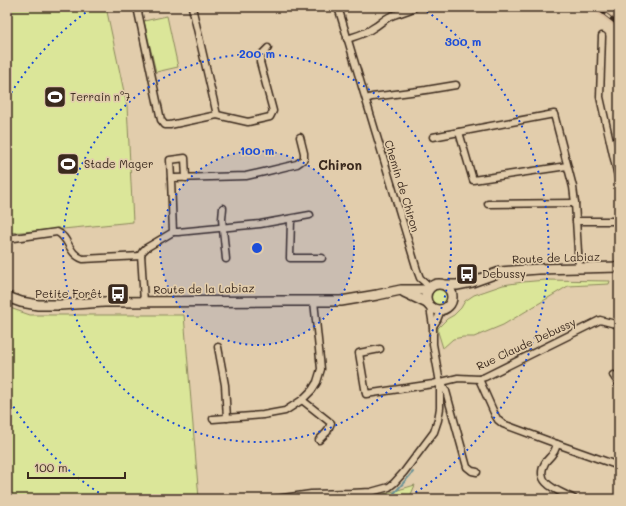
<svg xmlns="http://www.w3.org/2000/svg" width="626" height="506" font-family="Mali,sans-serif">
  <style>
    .built { fill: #dabf9f }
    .green { fill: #dbe699; stroke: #8b885c }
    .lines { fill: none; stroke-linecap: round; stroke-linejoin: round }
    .stream { stroke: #699296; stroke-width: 2 }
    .minor-casing { stroke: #3b2a1e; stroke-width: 9 }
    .secondary-casing { stroke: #3b2a1e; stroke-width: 12 }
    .minor { stroke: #e2cdac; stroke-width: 6 }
    .secondary { stroke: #e2cdac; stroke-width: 9 }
    .rail-casing { stroke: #3b2a1e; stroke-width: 3.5 }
    .rail { stroke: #e2cdac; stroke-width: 2; stroke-dasharray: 6; stroke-linecap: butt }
    .ring { fill: none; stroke: #1d4ed8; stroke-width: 2; stroke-dasharray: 2 4 }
    .labels { text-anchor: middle; stroke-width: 3.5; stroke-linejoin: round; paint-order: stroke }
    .poi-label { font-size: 11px; fill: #3b2a1e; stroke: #e2cdac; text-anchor: start }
    .street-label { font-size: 11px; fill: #3b2a1e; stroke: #e2cdac }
    .quarter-label { font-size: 13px; font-weight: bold; fill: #3b2a1e; stroke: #e2cdac }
    .centre { fill: #1d4ed8; stroke: #e2cdac; stroke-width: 2 }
    .ring-label { font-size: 12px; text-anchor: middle; font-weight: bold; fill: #1d4ed8; stroke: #e2cdac; stroke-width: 3.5; stroke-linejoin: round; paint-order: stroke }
  </style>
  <rect width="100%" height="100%" fill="#e2cdac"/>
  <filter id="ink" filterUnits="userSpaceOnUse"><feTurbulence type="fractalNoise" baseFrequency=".025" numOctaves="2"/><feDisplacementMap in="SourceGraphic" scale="8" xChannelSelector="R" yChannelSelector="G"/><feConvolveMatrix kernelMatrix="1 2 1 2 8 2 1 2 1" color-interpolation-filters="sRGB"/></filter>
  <g filter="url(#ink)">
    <!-- built -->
    <polygon class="built" points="589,7 602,7 619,21 619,30"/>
    <!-- green -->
    <g class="green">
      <polygon points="7,7 106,7 127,106 133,222 63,229 7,233"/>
      <polygon points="167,16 178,67 156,72 144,21"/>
      <polygon points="546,280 610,281 609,284 568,286 503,325 474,337 463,337 453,339 443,348 438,332 438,328 447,319 454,315 461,308 465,301 474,295 503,285 523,282"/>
      <circle cx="439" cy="297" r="8"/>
      <polygon points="7,307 30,315 184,315 199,499 7,499"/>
      <polygon points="415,485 409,499 372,499 374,497"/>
    </g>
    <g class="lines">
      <!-- stream -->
      <polyline class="stream" points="389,499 413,472"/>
      <!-- minor casing -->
      <g class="minor-casing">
        <g id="minor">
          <polyline points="137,7 161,120 165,125 170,125 217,115 248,122 270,117 273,111 260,62 262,54 268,48"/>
          <polyline points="192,7 217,115"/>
          <polyline points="338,7 417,270 420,278 430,287"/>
          <polyline points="602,36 600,97 619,181"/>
          <path d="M347 39C356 36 365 34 373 28 379 25 383 20 389 17 397 13 407 12 415 7"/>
          <polyline points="366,99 372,97 426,90 456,85"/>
          <polyline points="459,132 473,180 567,166"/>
          <polyline points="433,137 554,114 573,187 575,203 579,268"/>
          <polyline points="171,179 170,160 185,158 186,178"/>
          <polyline points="488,204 575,203"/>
          <polyline points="223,208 222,219 226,259"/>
          <polyline points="291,219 290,258 322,258"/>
          <polyline points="576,221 619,221"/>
          <polyline points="173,232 178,232 260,224 310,215"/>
          <path d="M7 239 57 232C69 237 68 254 83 259L141 256"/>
          <polyline points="144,302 141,254 143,251 146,248 173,232 171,179 174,178 246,176 264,172 297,164 304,159 304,153 300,137"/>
          <polyline points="433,326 437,320 441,310"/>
          <polyline points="218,347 225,385 227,418"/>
          <polyline points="380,349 359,353 366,394 433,384 458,378 479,379 485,377 600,320 619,325"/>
          <polyline points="613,375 619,384"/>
          <polyline points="479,379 495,415 498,420 503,424 557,444 619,466"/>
          <polyline points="440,383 443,385 446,391 467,467 472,471 477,472"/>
          <polyline points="302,400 331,423 327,432 319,440"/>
          <polyline points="213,419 263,415 285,411 302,400 312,390 317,382 321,369 314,301"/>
          <path d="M557 444C556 447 555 451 553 453 551 457 547 459 545 463 533 484 560 491 574 499"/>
          <polyline points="276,499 311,494 351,493 371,492 389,487 394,483 404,472 434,432 438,420 440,408 440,383 433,344 433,326 430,307"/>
        </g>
      </g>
      <!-- secondary casing -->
      <g class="secondary-casing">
        <g id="secondary">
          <circle cx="439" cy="297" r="13"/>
          <polyline points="447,285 457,285 472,282 500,272 538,269 619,267"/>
          <polyline points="404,292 427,303"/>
          <polyline points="7,297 21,302 38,305 60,305 104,302 285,301 341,301 377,295 401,290 428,290"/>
        </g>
      </g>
      <!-- minor -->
      <use href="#minor" class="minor"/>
      <!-- secondary -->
      <use href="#secondary" class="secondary"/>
      <!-- rail casing -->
      <g class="rail-casing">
        <polyline id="rail" points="596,7 619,25"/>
      </g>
      <!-- rail -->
      <use href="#rail" class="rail"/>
    </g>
  </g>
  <!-- distance rings -->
  <circle cx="257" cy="248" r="97" fill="#1d4ed8" fill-opacity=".12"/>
  <g class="ring">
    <circle cx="257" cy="248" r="97"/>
    <circle cx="257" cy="248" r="194"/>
    <path d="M109 499A291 291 0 0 1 8 398M8 98A291 291 0 0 1 92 8M422 8A291 291 0 0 1 405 499"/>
  </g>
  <!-- icons -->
  <defs>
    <g id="stadium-square" transform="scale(1.15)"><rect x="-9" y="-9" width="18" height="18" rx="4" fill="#3b2a1e" stroke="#e2cdac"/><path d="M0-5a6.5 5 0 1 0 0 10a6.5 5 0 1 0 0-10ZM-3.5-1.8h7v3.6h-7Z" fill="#fff"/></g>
    <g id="bus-square" transform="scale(1.15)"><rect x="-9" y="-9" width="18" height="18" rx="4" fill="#3b2a1e" stroke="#e2cdac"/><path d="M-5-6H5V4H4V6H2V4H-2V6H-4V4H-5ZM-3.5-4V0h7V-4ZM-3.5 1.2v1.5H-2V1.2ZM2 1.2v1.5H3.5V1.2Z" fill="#fff"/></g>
  </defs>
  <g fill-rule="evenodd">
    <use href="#stadium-square" x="55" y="97"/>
    <use href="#stadium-square" x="68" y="164"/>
    <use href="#bus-square" x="467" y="274"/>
    <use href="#bus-square" x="118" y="294"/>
  </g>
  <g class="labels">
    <!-- poi labels -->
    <g class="poi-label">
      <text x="70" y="101">Terrain n°7</text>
      <text x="84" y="168">Stade Mager</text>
      <text x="482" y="278">Debussy</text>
      <text x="102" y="298" text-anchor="end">Petite Forêt</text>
    </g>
    <!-- street labels -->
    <g class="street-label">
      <text transform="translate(402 186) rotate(73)" y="4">Chemin de Chiron</text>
      <text transform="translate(556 258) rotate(-2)" y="4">Route de Labiaz</text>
      <text transform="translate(204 289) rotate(-1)" y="4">Route de la Labiaz</text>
      <text transform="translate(526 344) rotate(-25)" y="4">Rue Claude Debussy</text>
    </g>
    <!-- quarter labels -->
    <g class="quarter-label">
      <text x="340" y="170">Chiron</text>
    </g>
  </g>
  <circle cx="257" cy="248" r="6" class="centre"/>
  <g class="ring-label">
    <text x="463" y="46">300 m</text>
    <text x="257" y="58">200 m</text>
    <text x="257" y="155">100 m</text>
  </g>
  <!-- margin -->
  <rect width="626" height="506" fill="none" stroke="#e2cdac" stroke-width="24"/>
  <rect x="12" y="12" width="602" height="482" fill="none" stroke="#3b2a1e" stroke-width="1.5" filter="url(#ink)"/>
  <!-- scale -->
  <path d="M28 472v6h97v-6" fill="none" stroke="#3b2a1e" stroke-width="2"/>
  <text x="34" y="472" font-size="12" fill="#3b2a1e" stroke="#e2cdac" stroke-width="3" paint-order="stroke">100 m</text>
</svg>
